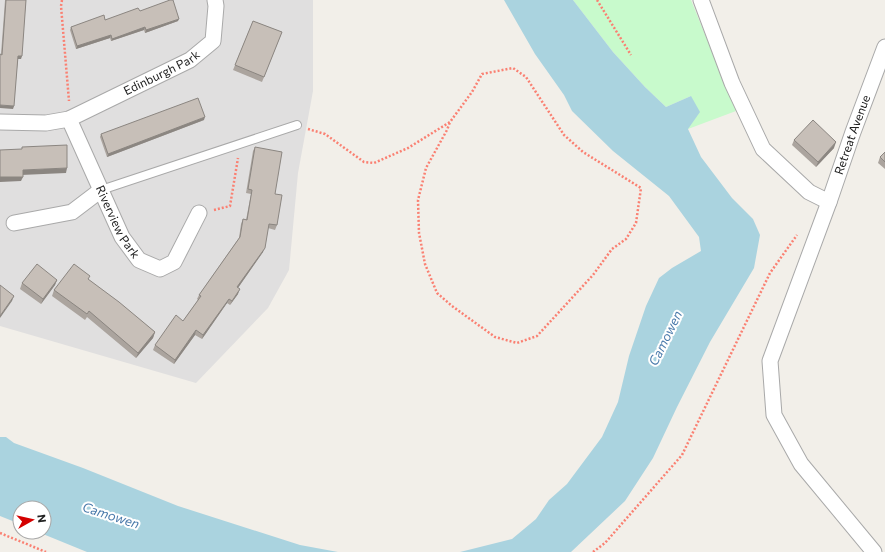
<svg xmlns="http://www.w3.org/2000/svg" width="885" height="552" font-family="Commissioner,sans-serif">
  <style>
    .residential { fill: #e0dfdf }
    .park { fill: #c8facc }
    .water { fill: #aad3df }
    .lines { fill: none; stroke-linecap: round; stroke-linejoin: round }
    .service-casing { stroke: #a9a9a9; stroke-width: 10 }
    .minor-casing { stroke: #a9a9a9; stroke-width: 17 }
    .path { stroke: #fa8072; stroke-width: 2.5; stroke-dasharray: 2 2; stroke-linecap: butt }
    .service { stroke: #fff; stroke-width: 8 }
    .minor { stroke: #fff; stroke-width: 15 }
    .wall { fill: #aba49e }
    .shaded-wall { fill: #8b8681 }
    .building { fill: #c7bfb8; stroke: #8b8681 }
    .labels { text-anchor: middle; stroke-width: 4; stroke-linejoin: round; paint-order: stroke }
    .street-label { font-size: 12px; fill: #222; stroke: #fff }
    .water-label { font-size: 13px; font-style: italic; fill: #4a7aab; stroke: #fff }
  </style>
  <rect width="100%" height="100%" fill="#f2efe9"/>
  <!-- residential -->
  <polygon class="residential" points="0,0 313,0 313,91 298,173 289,270 268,308 196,383 0,326"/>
  <!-- park -->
  <polygon class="park" points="573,0 691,0 736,111 688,129 691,96 666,107 645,87 613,52"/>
  <!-- water -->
  <g class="water">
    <polygon points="504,0 573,0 613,52 645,87 666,107 691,96 700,112 688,129 701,157 732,198 753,219 760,235 754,268 710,342 677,407 653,458 625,501 571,552 460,552 512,539 536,519 549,500 567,484 602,437 618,402 629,356 646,306 659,278 672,268 701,251 699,237 669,196 613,151 572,111 564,95 535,54"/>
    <polygon points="0,437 6,437 14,443 83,468 178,506 300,545 338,552 87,552 38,532 44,532 44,508 20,508 20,524 0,516"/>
  </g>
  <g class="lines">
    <!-- service casing -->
    <g class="service-casing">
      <polyline id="service" points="101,190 297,125"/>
    </g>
    <!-- minor casing -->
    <g class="minor-casing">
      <g id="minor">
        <path id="s1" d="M701 0 732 83 763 149 809 192 829 202 853 132 885 47"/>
        <path id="s2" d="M69 119 122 237 139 260 160 269 174 262 199 213"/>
        <path id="s3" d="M0 122 46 123 69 119 190 60 213 41 216 6 215 0"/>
        <polyline points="829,202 770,361 774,415 801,464 874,552"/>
        <polyline points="14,223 72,212 101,190"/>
      </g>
    </g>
    <!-- path -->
    <g class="path">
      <polyline points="62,0 61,6 69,101"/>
      <polyline points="597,0 631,55"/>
      <polyline points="308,129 325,134 364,162 374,163 408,148 450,122 472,92 482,74 513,68 526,77 564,135 583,152 641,188 636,223 626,239 612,249 593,275 537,336 517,343 495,337 452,306 437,293 425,264 419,233 418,200 426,168 447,130 450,122"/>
      <polyline points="214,210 230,206 238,158"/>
      <polyline points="0,533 46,552"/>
      <polyline points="593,552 605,543 682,455 770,273 797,235"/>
    </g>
    <!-- service -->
    <use href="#service" class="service"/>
    <!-- minor -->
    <use href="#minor" class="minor"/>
  </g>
  <!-- wall -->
  <g class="wall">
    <polygon points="5,0 26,0 21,59 18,59 13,109 1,54"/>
    <polygon points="140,11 178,21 145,33 144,30 111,41 110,38 76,49 70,30 71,27 105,20"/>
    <polygon points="253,21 282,32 262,82 233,70"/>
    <polygon points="204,120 107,157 100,137 101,134"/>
    <polygon points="794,140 834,148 816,167 792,145"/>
    <polygon points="255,147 275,194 277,225 275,230 268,228 263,252 238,288 238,294 230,305 227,303 202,339 195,335 174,364 153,350 155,345 183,321 198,300 197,299 199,295 239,238 241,224 243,219 246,220 251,194 246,193 253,151"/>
    <polygon points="885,152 885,169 878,163 880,157"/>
    <polygon points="57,280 55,285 41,304 20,289 22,283"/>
    <polygon points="89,280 155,332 153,338 136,358 87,317 85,320 52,296 54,290"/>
  </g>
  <!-- shaded-wall -->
  <g class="shaded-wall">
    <polygon points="179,19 178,21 145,33 146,30"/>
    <polygon points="145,27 144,30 111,41 112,39"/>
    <polygon points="111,35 110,38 76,49 77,46"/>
    <polygon points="18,56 22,56 21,59 17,59"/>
    <polygon points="0,105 14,106 13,109 0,108"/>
    <polygon points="205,117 204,120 107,157 108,154"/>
    <polygon points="836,142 834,148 816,167 818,162"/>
    <polygon points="67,168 66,173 21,175 23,170"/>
    <polygon points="0,177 23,177 21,181 0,182"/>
    <polygon points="265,248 263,252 235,292 237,287"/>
    <polygon points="57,280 55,285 41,304 43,299"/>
    <polygon points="240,289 238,294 230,305 232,301"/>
    <polygon points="14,296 12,301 0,318 0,316"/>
    <polygon points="229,299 227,303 202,339 203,335"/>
    <polygon points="196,330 195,335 174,364 175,360"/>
    <polygon points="155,332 153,338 136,358 138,353"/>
  </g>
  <!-- building -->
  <g class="building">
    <polygon points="6,0 26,0 22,56 18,56 14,106 0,105 0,54 2,55"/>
    <polygon points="170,0 173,0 179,19 146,30 145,27 112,39 111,35 77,46 71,27 104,15 105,20 138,8 140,11"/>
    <polygon points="253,21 282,32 264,77 235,65"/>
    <polygon points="198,98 205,117 108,154 101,134"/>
    <polygon points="813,120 836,142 818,162 794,140"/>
    <polygon points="67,145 67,168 23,170 23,177 0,177 0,150 22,149 22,147"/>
    <polygon points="255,147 282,152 275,194 282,195 277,225 269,224 265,248 237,287 240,289 232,301 229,299 203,335 196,330 175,360 155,345 176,315 183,321 201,296 199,295 240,237 243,219 247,220 252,190 248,189"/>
    <polygon points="885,152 885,162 880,157"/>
    <polygon points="37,264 57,280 43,299 22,283"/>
    <polygon points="74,264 90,276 88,279 119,302 155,332 138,353 89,311 87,314 54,290"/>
    <polygon points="0,285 14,296 0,316"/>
  </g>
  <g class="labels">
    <!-- street labels -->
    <g class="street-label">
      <text dy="4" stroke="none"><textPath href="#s3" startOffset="173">Edinburgh Park</textPath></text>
      <text dy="4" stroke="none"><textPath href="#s1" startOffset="318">Retreat Avenue</textPath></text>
      <text dy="4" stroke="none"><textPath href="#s2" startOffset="114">Riverview Park</textPath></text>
    </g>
    <!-- water labels -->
    <g class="water-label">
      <text transform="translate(665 338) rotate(-64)" y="5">Camowen</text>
      <text transform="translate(111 515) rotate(18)" y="5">Camowen</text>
    </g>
  </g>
  <!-- north arrow -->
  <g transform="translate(32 520) rotate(82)"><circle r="19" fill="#ffffff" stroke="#a7a7a7"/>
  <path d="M0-3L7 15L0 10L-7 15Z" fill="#d40000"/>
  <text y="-6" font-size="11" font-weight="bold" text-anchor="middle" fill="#222222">N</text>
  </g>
</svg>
